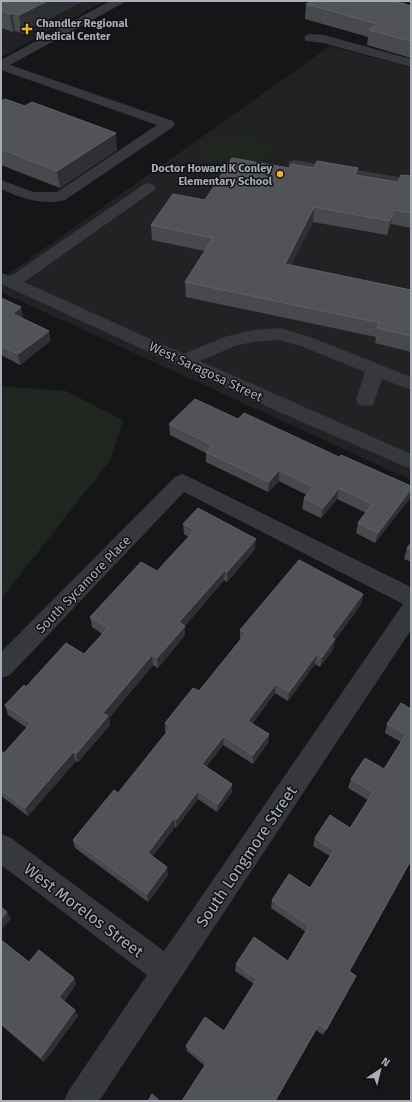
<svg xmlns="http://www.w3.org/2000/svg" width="412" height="1102" font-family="'Fira Sans',sans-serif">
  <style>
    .built { fill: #222225 }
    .green { fill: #1e261f }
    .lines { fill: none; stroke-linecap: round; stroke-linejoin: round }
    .minor { fill: #37383d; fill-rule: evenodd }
    .wall { fill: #47494d }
    .shaded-wall { fill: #2f3033 }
    .building { fill: #525359; stroke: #5f6168 }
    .poi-dot { fill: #f2b134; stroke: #111113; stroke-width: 1.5 }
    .labels { text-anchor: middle; stroke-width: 3; stroke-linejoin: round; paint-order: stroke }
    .far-poi-label { font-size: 11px; font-weight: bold; fill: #a8adb8; stroke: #111113; text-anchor: start }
    .street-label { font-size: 13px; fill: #a8adb8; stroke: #111113 }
    .near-street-label { font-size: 16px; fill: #a8adb8; stroke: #111113 }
  </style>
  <rect width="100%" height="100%" fill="#161618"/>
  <!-- built -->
  <g class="built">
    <polygon points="1,1 105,1 1,57"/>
    <polygon points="330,46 411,68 411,480 1,292 1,279"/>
  </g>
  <!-- green -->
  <g class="green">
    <polygon points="261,136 273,160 209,167 199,142"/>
    <polygon points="1,386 66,391 123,420 111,459 1,599"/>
  </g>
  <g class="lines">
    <!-- minor -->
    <g class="minor">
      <path d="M110 1H125L123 3 10 65 173 121 175 124 173 127 65 200C43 206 21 198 1 189V180L33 192H57L157 125 1 70V60Z"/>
      <polygon points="310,34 324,35 411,59 411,67 323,43 306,41 304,38 306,35"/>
      <polygon points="295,160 411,179 411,187 290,167 288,164 290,161"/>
      <polygon points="148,183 153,185 156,188 153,191 24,282 184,354 224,337 253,330 280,328 313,338 411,377 411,390 382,379 373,405 366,406 359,405 356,400 365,372 301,346 279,340 253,342 235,346 200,361 411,454 411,469 279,412 1,284 1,273 11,276 143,185"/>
      <polygon points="182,474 189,477 411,587 411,630 99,1101 64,1101 69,1090 147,975 1,865 1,834 11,838 164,951 403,604 184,492 10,675 1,678 1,652 175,477"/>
    </g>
  </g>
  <!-- wall -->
  <g class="wall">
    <polygon points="1,1 83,1 22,33 15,31 13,32 1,28"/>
    <polygon points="306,4 406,4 411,6 411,58 367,45 368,37 305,19"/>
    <polygon points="1,101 25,106 117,150 60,188 1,165"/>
    <polygon points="289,168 357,175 398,182 411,176 411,228 391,224 387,235 313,222 291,265 411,290 411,352 375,343 376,337 186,297 185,282 205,251 152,240 151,225 205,200"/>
    <polygon points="1,298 21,307 23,318 49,331 50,341 20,365 1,355"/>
    <polygon points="238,419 410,498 375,543 356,533 358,523 366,513 337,499 321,518 302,509 304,498 307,495 279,481 268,492 206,462 206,453 170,435 169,424"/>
    <polygon points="183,524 255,549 227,582 224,580 185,626 185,635 158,668 153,665 109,718 110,725 78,762 76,761 28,816 1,796 1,751 4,753 27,728 8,715 5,705 26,687 84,654 102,634 92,627 90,617 157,571 189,537 184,534"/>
    <polygon points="411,543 411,562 404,559 407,548"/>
    <polygon points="363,594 361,604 335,640 333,649 320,667 315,664 288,701 275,693 252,724 269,734 268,743 253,764 223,745 206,767 232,792 217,812 198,799 176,828 175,827 152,857 168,875 148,902 75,848 73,840 118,793 166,733 165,732 165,723 199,691 240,640 240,630"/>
    <polygon points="411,709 411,861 350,971 356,976 353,982 323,1035 316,1030 205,1066 187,1051 186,1046 224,1031 254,984 235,971 236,964 288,961 306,932 271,908 272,900 310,888 330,856 313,846 315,838 350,828 368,800 348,788 351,779 384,769 401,742 385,733 387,724"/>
    <polygon points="1,940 29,962 74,978 76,984 64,1001 78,1016 44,1062 1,1025"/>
  </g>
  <!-- shaded-wall -->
  <g class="shaded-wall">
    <polygon points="47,1 83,1 22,33 19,15"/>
    <polygon points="398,1 407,1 405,9 397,2"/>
    <polygon points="12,13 15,31 13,32 10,14"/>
    <polygon points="116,133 117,150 60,188 57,171"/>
    <polygon points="314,207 313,222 284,279 285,264"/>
    <polygon points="394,210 391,224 387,235 390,221"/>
    <polygon points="21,307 23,318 15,324 13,314"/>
    <polygon points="49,331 50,341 20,365 18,354"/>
    <polygon points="279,470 279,481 268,492 269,482"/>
    <polygon points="339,488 337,499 321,518 323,508"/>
    <polygon points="411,489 411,493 410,498 375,543 378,533"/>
    <polygon points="256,539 255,549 227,582 227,572"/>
    <polygon points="225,570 224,580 185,626 185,635 158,668 157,658 179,622"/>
    <polygon points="363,594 361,604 335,640 333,649 320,667 322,657 331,637"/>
    <polygon points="317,654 315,664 288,701 289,692"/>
    <polygon points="152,655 153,665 109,718 110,725 78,762 76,754 103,713"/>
    <polygon points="276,684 275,693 247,730 248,721"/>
    <polygon points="269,734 268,743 253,764 253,755"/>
    <polygon points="224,736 223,745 202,773 202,764"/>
    <polygon points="73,752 76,761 28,816 25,808"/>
    <polygon points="232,784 232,792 217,812 218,804"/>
    <polygon points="198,791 198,799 176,828 176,820"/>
    <polygon points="174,818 175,827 149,861 148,853"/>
    <polygon points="411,860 411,861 346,977 349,971"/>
    <polygon points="167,867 168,875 148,902 147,894"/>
    <polygon points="7,912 11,919 1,930 1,919"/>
    <polygon points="74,978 76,984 62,1003 59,997"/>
    <polygon points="75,1010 78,1016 44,1062 41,1057"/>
    <polygon points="319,1024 316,1030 276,1101 275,1101"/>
  </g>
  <!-- building -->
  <g class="building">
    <polygon points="1,1 47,1 19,15 12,13 10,14 1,11"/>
    <polygon points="312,1 398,1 397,2 411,6 411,41 369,30 378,24 306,4"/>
    <polygon points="5,99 25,106 32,102 116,133 57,171 1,149 1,101"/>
    <polygon points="232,158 289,168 291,164 314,168 317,161 358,168 355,175 398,182 401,175 411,176 411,213 394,210 390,221 314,207 285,264 411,290 411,336 377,328 380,323 185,282 213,238 151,225 173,194 205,200"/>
    <polygon points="1,298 21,307 13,314 49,331 18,354 1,346"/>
    <polygon points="195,399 238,419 244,413 339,457 341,455 411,486 411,489 378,533 358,523 372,504 339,488 323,508 304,498 313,487 279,470 269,482 206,452 212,445 169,424"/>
    <polygon points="198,508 256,539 227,572 225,570 179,622 185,626 157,658 152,655 103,713 108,716 76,754 73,752 25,808 1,790 1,751 4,753 31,723 5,705 24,685 26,687 66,643 84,654 108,628 90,617 141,562 157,571 195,530 183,524"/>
    <polygon points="411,543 411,550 407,548"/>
    <polygon points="299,560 363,594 331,637 335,639 322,657 317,654 289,692 276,684 248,721 269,734 253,755 224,736 202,764 232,784 218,804 198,791 176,820 174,818 148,853 167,867 147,894 73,840 114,790 118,793 171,727 165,723 193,688 199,691 246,633 240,630"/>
    <polygon points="401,703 411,709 411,860 349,971 356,976 326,1030 319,1024 275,1101 182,1101 207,1062 186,1046 205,1017 224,1031 257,979 236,964 254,937 288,961 309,926 272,900 289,874 310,888 334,850 315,838 330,815 350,828 373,792 351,779 365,758 384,769 406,734 387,724"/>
    <polygon points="1,907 7,912 1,919"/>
    <polygon points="1,940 29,962 39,950 74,978 59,997 75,1010 41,1057 1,1023"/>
    <polygon points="152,1094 160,1101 148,1101"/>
  </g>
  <!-- markers -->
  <g class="poi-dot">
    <path d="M25 23h4v4h4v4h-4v4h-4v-4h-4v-4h4z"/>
    <circle cx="280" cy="174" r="4"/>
  </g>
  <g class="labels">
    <!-- far-poi labels -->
    <g class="far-poi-label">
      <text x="36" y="27">Chandler Regional<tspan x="36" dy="13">Medical Center</tspan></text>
      <text x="272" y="172" text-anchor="end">Doctor Howard K Conley<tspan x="272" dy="13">Elementary School</tspan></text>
    </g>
    <!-- street labels -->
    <g class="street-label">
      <text transform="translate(206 371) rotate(25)" y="5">West Saragosa Street</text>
      <text transform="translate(83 584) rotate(-46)" y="5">South Sycamore Place</text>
    </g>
    <!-- near-street labels -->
    <g class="near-street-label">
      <text transform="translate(246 856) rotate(-56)" y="6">South Longmore Street</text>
      <text transform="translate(84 910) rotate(37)" y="6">West Morelos Street</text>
    </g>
  </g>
  <!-- border -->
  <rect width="412" height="1102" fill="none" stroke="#a8adb8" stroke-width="4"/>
  <!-- north arrow -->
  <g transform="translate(380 1070) rotate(35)" stroke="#111113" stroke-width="3" paint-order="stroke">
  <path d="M0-3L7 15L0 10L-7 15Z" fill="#a8adb8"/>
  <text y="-6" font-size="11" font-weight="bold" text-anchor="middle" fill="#a8adb8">N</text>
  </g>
</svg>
